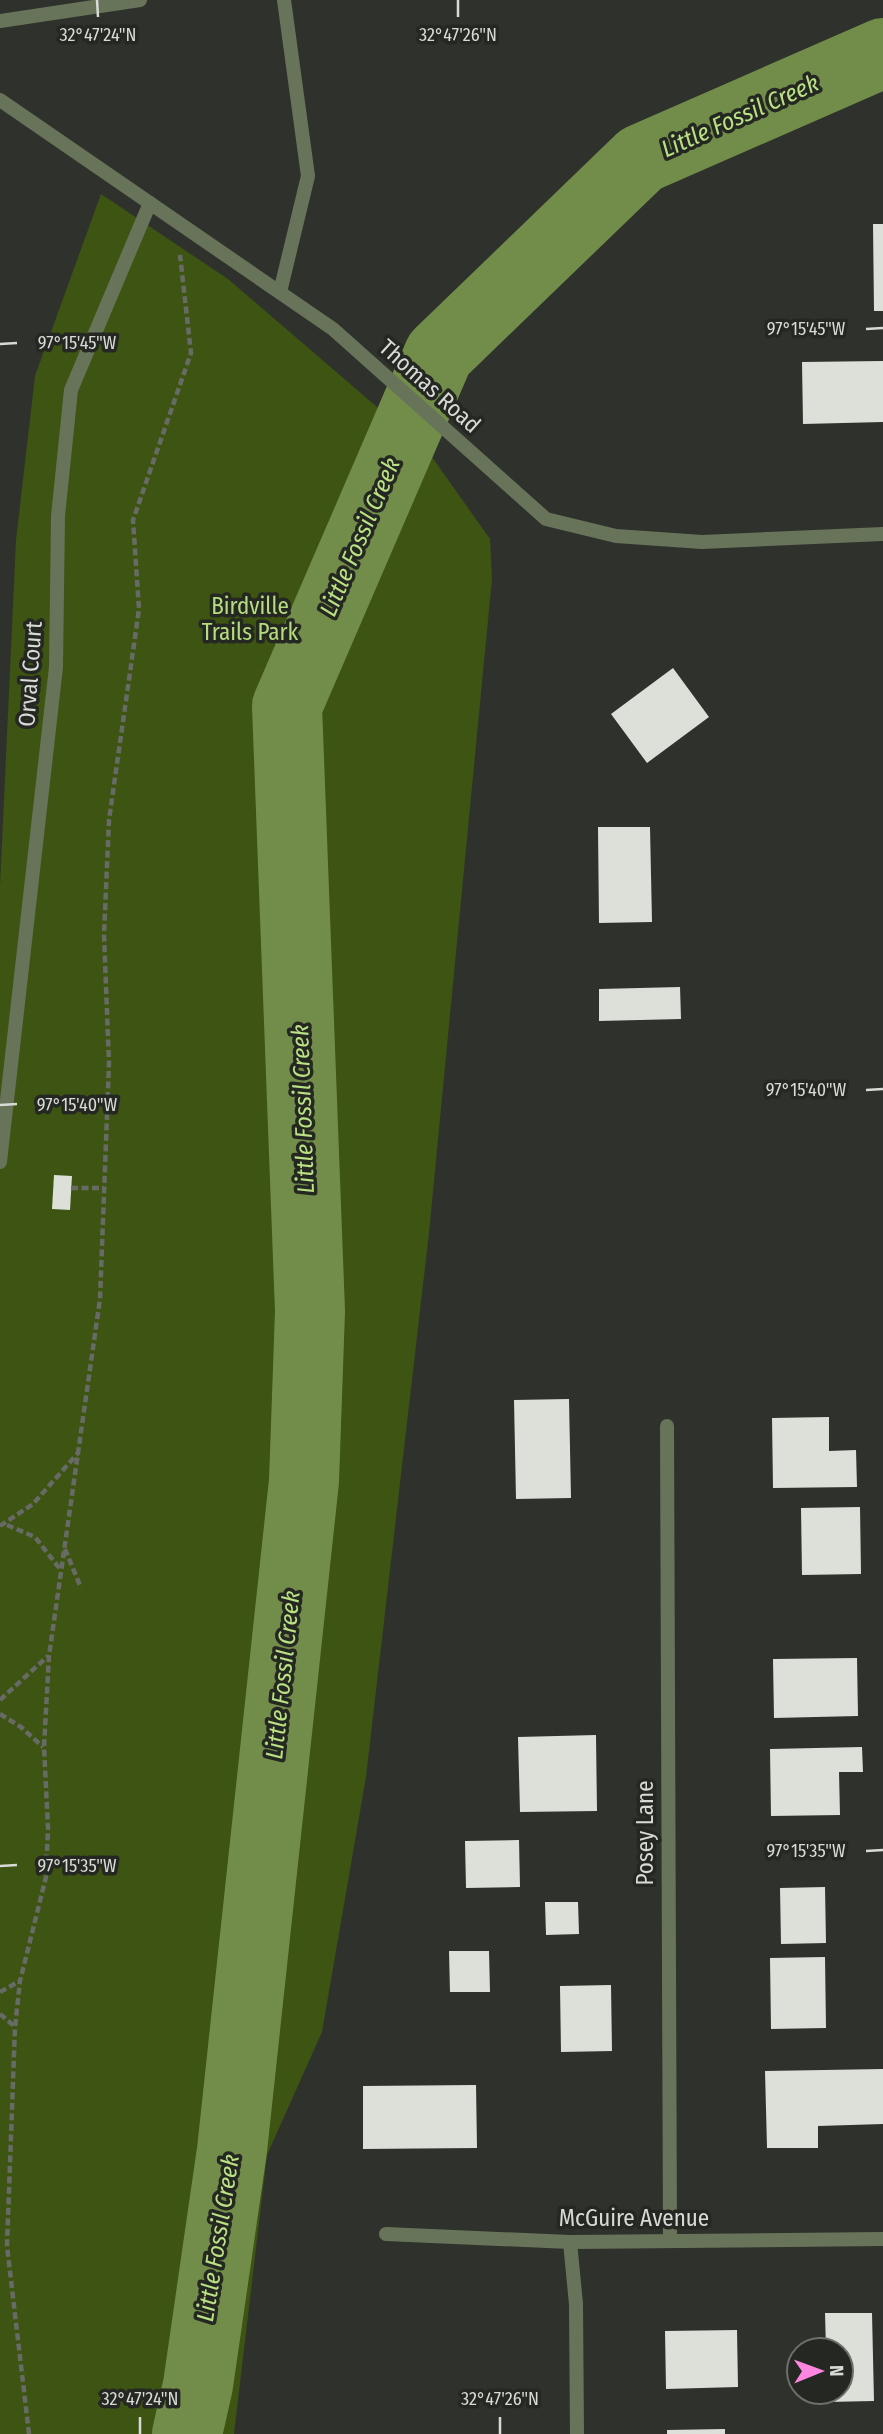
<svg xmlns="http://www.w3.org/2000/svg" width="883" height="2434" font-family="'Fira Sans Condensed',sans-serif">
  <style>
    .green { fill: #3d5413 }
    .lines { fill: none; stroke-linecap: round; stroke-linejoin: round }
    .river { stroke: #728d4a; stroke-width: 70 }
    .building { fill: #dce0d8 }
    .path { stroke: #686b65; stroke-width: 4.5; stroke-dasharray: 7 3.5; stroke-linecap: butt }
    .service { stroke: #687459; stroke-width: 14 }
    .minor { stroke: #687459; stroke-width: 14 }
    .ticks { fill: none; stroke: #d8dad6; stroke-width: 2.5 }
    .labels { text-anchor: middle; stroke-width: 7; stroke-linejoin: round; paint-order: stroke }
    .street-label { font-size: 23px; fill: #d8dad6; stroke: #252822 }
    .park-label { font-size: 23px; fill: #b5dc7e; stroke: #252822 }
    .water-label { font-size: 24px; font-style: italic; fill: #bae183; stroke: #252822 }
    .ticks-label { font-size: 18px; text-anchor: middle; fill: #d8dad6; stroke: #252822; stroke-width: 7; stroke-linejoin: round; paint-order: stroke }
  </style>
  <rect width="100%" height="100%" fill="#2f322c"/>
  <!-- green -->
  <polygon class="green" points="101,194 228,279 427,450 490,539 492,579 429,1233 366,1777 322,2032 267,2155 234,2434 0,2434 0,886 16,540 35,376"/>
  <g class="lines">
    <!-- river -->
    <polyline class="river" points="187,2434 198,2385 232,2150 304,1481 310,1311 287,706 439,354 641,159 883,53"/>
  </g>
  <!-- building -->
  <g class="building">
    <polygon points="873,224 883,224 883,311 874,311"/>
    <polygon points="883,361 883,422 803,424 802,362"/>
    <polygon points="673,668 709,717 647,763 611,714"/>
    <polygon points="598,827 650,827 652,922 599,923"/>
    <polygon points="680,987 681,1019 599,1021 599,989"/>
    <polygon points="54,1175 72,1176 70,1210 52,1209"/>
    <polygon points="569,1399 571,1498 516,1499 514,1400"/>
    <polygon points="829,1417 829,1451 856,1450 857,1487 773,1488 772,1418"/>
    <polygon points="860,1507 861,1574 802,1575 801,1508"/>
    <polygon points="857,1658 858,1716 774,1718 773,1659"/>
    <polygon points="596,1735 597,1811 520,1812 518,1737"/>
    <polygon points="862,1747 863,1772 839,1772 840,1815 771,1816 770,1749"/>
    <polygon points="519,1840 520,1887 466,1888 465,1841"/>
    <polygon points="825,1887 826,1943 781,1944 780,1888"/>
    <polygon points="545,1902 578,1902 579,1934 546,1935"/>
    <polygon points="449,1951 489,1951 490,1992 450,1992"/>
    <polygon points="825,1957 826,2028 771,2029 770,1958"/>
    <polygon points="611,1985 612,2051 561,2052 560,1986"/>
    <polygon points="883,2069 883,2124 818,2126 818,2148 767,2148 765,2071"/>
    <polygon points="476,2085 477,2148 363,2149 363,2086"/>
    <polygon points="825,2313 872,2313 874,2401 827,2402 827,2392 841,2392 841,2350 826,2350"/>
    <polygon points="737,2330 738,2387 666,2389 665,2331"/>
    <polygon points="725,2429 725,2434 667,2434 667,2430"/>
  </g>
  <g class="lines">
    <!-- path -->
    <g class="path">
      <polyline points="71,1188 104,1188"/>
      <polyline points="7,1525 35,1537 60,1569"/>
      <polyline points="0,1526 33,1504 79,1452"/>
      <polyline points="65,1549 81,1588"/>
      <polyline points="0,1700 48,1656"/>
      <polyline points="0,1714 21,1727 43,1747"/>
      <polyline points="0,1992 20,1981"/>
      <polyline points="0,2014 14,2026"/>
      <polyline points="29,2434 7,2246 15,2027 20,1981 46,1877 48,1828 44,1747 49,1656 100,1299 109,1063 104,935 109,820 139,609 133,520 191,353 180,255"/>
    </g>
    <!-- service -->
    <g class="service">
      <polyline points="0,21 140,0"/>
      <polyline points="280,292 308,176 284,0"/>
    </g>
    <!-- minor -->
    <g class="minor">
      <polyline points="0,100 333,329 546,519 616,536 702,542 883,534"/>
      <polyline points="0,1162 56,667 58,516 71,390 150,203"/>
      <polyline points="667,1426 670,2241"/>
      <polyline points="386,2234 570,2242 883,2239"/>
      <polyline points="570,2242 576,2304 577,2434"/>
    </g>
  </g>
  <!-- ticks -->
  <path class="ticks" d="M97 0 98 17M458 0V17M866 329 883 328M0 344 17 343M866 1090 883 1089M0 1105 17 1104M866 1851 883 1850M0 1866 17 1865M140 2417V2434M500 2417V2434"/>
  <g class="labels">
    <!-- street labels -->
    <g class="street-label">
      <text transform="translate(430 386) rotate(42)" y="8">Thomas Road</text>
      <text transform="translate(30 674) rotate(-86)" y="8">Orval Court</text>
      <text transform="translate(645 1833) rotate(-90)" y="8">Posey Lane</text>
      <text x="634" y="2226">McGuire Avenue</text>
    </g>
    <!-- park labels -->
    <g class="park-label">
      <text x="250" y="614">Birdville<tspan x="250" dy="26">Trails Park</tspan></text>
    </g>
    <!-- water labels -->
    <g class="water-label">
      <text transform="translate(740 116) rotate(-24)" y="8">Little Fossil Creek</text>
      <text transform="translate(360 537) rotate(-67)" y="8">Little Fossil Creek</text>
      <text transform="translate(303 1109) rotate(-92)" y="8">Little Fossil Creek</text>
      <text transform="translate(283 1675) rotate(-84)" y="8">Little Fossil Creek</text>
      <text transform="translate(218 2238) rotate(-81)" y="8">Little Fossil Creek</text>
    </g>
  </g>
  <g class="ticks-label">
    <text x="98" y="41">32°47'24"N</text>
    <text x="458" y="41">32°47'26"N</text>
    <text x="806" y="335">97°15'45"W</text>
    <text x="77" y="349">97°15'45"W</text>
    <text x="806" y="1096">97°15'40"W</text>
    <text x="77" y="1111">97°15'40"W</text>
    <text x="806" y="1857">97°15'35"W</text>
    <text x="77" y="1872">97°15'35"W</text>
    <text x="140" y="2405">32°47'24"N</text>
    <text x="500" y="2405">32°47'26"N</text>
  </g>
  <!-- north arrow -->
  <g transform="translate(820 2371) rotate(89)"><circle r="33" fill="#252822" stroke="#6d6f6a" stroke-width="2"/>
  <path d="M0-5L12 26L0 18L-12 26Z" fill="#fe86e0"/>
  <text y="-10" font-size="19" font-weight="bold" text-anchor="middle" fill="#d8dad6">N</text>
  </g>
</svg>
